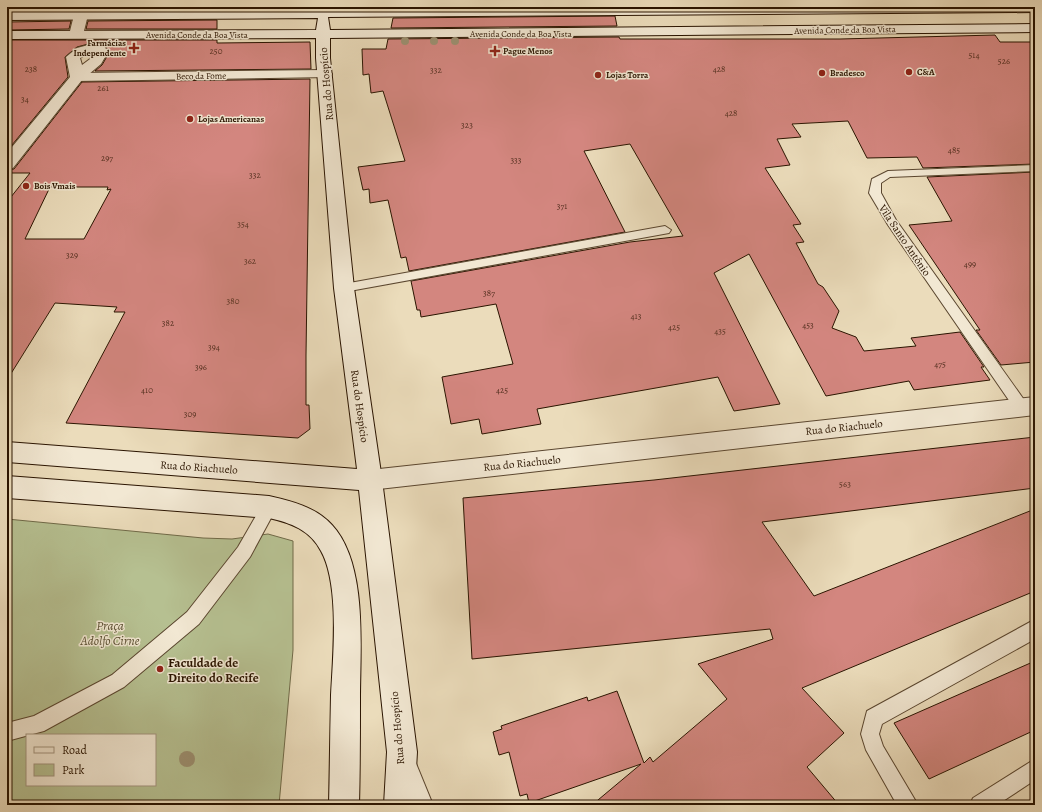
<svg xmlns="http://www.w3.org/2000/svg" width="1042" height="812" font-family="Alegreya,serif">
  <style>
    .green { fill: #b6c091; stroke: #706a48; fill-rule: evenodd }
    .building { fill: #d3867f; stroke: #2a1400; fill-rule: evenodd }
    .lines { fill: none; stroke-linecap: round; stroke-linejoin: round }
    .service-casing { stroke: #5a462f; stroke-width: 2 }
    .pedestrian-casing { stroke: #5a462f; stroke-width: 2 }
    .minor-casing { stroke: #5a462f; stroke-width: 2 }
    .tertiary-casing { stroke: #5a462f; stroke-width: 2 }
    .secondary-casing { stroke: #2a1400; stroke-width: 2 }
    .service { fill: #f2e8d3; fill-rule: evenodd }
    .pedestrian { fill: #f2e8d3; fill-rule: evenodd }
    .minor { fill: #f2e8d3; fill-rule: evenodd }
    .tertiary { fill: #f2e8d3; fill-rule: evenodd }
    .secondary { fill: #f2e8d3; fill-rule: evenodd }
    .tree { fill: #9c8f70 }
    .poi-dot { fill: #8f2418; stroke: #f2e8d3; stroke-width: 1.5 }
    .labels { text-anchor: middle; stroke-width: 3; stroke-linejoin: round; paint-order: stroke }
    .far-street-label { font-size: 9px; fill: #2a1400; stroke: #f2e8d3 }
    .far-poi-label { font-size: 9px; font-weight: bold; fill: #2a1400; stroke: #f2e8d3; text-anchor: start }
    .number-label { font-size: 9px; fill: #543020 }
    .street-label { font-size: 11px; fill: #2a1400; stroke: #f2e8d3 }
    .near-park-label { font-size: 13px; font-style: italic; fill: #5b5033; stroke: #f2e8d3 }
    .near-poi-label { font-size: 13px; font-weight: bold; fill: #2a1400; stroke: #f2e8d3; text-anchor: start }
  </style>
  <rect width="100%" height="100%" fill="#ebdcbb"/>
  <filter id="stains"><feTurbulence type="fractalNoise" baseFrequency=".005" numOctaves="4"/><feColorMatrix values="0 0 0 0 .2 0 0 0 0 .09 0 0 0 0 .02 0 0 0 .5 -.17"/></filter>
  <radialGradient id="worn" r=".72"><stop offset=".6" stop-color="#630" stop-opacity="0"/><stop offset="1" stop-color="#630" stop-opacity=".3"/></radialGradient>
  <!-- green -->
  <path class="green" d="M7 519 203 538 232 539 268 534 293 541V650L279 805H7ZM27 735H155V785H27Z"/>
  <!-- building -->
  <g class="building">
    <rect x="7" y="7" width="67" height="3"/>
    <polygon points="91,7 217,7 217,9 91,10"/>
    <polygon points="615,16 617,26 391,28 393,18"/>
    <polygon points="217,20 217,29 86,29 88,21"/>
    <polygon points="71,21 69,29 7,30 7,22"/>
    <polygon points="995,35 1000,42 1035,42 1035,164 923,168 917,157 867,158 848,121 792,124 801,137 777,139 790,165 765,168 801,224 793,225 804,242 796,243 818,284 823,287 839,311 832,328 856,337 864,351 916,346 911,338 960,332 984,367 981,367 990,380 914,390 909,381 826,396 749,254 714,273 780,404 734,411 718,377 537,409 541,424 482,434 479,419 451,424 442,377 513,364 496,304 421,317 420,310 417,310 411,281 630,242 683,236 630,144 584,151 625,232 409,271 406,257 401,258 388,200 370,203 369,189 363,190 358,167 405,161 383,91 371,93 369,74 363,75 362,49 386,49 388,39 619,37 620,39 840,39"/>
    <polygon points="7,40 217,40 217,43 310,42 311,69 95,71 102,65 109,53 105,45 92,43 77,47 65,57 68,77 7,151"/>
    <path d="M310 79 306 355V405H309L310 429 298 438 66 423 125 312H114L117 307 55 303 7 380V202L30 173H7V170L14 169 82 82ZM50 187H108L107 190 111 189 84 239H25Z"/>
    <polygon points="1035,172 1035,362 1001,365 976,330 980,330 909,225 952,221 927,177"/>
    <polygon points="1035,437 1035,488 762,522 814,596 1035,509 1035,591 802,688 844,733 807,767 839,805 592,805 641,764 529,803 527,794 520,796 509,752 499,755 493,732 502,729 501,726 587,697 588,701 617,691 644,763 650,757 653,762 727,699 698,664 773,639 770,629 472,659 463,498 654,480"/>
    <polygon points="1035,661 1035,730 929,779 894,723"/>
  </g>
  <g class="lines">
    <!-- service casing -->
    <g class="service-casing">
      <g id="service">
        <polygon points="1035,165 1035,171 890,177 881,183 881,193 896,220 1027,404 1029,408 1027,412 1022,414 1017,412 888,225 869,193 872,179 888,171"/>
        <polygon points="665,226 671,230 669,233 344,292 340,291 338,288 340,285 344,284"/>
        <polygon points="269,500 274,502 277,507 250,557 199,624 124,687 44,731 7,741 7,723 34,716 112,675 187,612 238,547 264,502"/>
        <polygon points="1032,621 1035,621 1035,639 882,724 879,734 883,746 918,805 897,805 866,750 861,734 867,711"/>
        <polygon points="408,758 415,761 433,805 413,805 398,768 401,761"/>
        <polygon points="1035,759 1035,780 997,805 970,805 973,798"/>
      </g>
    </g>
    <!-- pedestrian casing -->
    <g class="pedestrian-casing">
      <polygon id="pedestrian" points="325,70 330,71 332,74 330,77 77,81 72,80 70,77 72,74 77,73"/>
    </g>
    <!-- minor casing -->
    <g class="minor-casing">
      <g id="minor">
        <polygon points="76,7 90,7 83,35 81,38 71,38 69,35"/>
        <path d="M92 44 104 46 108 52 101 64 82 80 13 168 7 169V153L70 77 66 57 77 48ZM90 52H94L90 59 82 65 80 58Z"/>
      </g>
    </g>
    <!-- tertiary casing -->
    <g class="tertiary-casing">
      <polygon id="tertiary" points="1035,397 1035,415 370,490 362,487 358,480 362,473 370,470"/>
    </g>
    <!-- secondary casing -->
    <g class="secondary-casing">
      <g id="secondary">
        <polygon points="652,7 1035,7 1035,12 328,17 330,30 1035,24 1035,32 330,38 330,58 354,288 382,480 417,752 414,805 384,805 387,752 359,490 7,462 7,442 357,469 334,288 316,58 316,38 7,39 7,31 316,30 318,18 7,20 7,12"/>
        <path d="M7 476 269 496C291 501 316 507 332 525 368 564 360 648 360 698 360 734 360 769 359 805H329C330 768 330 732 331 695 333 656 340 585 321 551 310 530 291 523 269 518L7 498Z"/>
      </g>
    </g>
    <!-- service -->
    <use href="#service" class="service"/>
    <!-- pedestrian -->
    <use href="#pedestrian" class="pedestrian"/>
    <!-- minor -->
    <use href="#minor" class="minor"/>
    <!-- tertiary -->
    <use href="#tertiary" class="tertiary"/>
    <!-- secondary -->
    <use href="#secondary" class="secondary"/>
  </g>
  <!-- trees -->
  <g class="tree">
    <circle cx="405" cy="41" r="4"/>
    <circle cx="434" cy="41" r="4"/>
    <circle cx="455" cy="41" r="4"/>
    <circle cx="187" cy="759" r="8"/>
  </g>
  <!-- markers -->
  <g class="poi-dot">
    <path d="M132 42h4v4h4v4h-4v4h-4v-4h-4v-4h4z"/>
    <path d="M493 45h4v4h4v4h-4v4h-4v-4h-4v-4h4z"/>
    <circle cx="909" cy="72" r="4"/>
    <circle cx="822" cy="73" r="4"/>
    <circle cx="598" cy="75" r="4"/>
    <circle cx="190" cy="119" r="4"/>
    <circle cx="26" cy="186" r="4"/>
    <circle cx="160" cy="669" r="4"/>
  </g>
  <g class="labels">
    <!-- far-street labels -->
    <g class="far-street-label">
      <text transform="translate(845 30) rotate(-1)" y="3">Avenida Conde da Boa Vista</text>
      <text x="521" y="37">Avenida Conde da Boa Vista</text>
      <text x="197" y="38">Avenida Conde da Boa Vista</text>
      <text transform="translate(201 76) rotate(-1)" y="3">Beco da Fome</text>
    </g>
    <!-- far-poi labels -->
    <g class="far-poi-label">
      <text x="126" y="46" text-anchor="end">Farmácias<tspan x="126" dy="10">Independente</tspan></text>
      <text x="503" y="54">Pague Menos</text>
      <text x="917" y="75">C&amp;A</text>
      <text x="830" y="76">Bradesco</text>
      <text x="606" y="78">Lojas Torra</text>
      <text x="198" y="122">Lojas Americanas</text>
      <text x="34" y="189">Bois Vmais</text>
    </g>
    <!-- number labels -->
    <g class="number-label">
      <text x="216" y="54">250</text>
      <text x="974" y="58">514</text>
      <text x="1004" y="64">526</text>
      <text x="31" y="72">238</text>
      <text x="719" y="72">428</text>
      <text x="436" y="73">332</text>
      <text x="103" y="91">261</text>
      <text x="25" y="102">34</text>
      <text x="731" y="116">428</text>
      <text x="467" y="128">323</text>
      <text x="954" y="153">485</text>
      <text x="107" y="161">297</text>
      <text x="516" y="163">333</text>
      <text x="255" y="178">332</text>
      <text x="562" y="209">371</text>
      <text x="243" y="227">354</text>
      <text x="72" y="258">329</text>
      <text x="250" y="264">362</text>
      <text x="970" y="267">499</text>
      <text x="489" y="296">387</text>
      <text x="233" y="304">380</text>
      <text x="636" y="319">413</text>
      <text x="168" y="326">382</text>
      <text x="808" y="328">453</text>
      <text x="674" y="330">425</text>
      <text x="720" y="334">435</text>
      <text x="214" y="350">394</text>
      <text x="940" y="367">475</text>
      <text x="201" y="370">396</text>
      <text x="147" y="393">410</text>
      <text x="502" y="393">425</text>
      <text x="190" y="417">309</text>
      <text x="845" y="487">563</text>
    </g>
    <!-- street labels -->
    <g class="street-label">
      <text transform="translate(326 84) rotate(-95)" y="4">Rua do Hospício</text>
      <text transform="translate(905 240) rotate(56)" y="4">Vila Santo Antônio</text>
      <text transform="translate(360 406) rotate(82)" y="4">Rua do Hospício</text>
      <text transform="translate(844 427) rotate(-6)" y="4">Rua do Riachuelo</text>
      <text transform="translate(522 463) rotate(-6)" y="4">Rua do Riachuelo</text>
      <text transform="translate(199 467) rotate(4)" y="4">Rua do Riachuelo</text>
      <text transform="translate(397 728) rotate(-95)" y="4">Rua do Hospício</text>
    </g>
    <!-- near-park labels -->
    <g class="near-park-label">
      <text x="110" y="630">Praça<tspan x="110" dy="15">Adolfo Cirne</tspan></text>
    </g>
    <!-- near-poi labels -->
    <g class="near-poi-label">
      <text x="168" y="667">Faculdade de<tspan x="168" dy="15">Direito do Recife</tspan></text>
    </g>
  </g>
  <!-- margin -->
  <rect width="1042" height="812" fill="none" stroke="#ebdcbb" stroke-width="24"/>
  <rect x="8" y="8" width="1026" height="796" fill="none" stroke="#2a1400" stroke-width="2"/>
  <rect x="12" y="12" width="1018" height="788" fill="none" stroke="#2a1400"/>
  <!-- legend -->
  <rect x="26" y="734" width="130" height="52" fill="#f2e8d3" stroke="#a2937f"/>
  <rect x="34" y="747" width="20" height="6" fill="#f2e8d3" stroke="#a2937f"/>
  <text x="62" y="754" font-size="12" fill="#2a1400">Road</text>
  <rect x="34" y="764" width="20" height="12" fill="#b6c091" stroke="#a2937f"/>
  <text x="62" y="774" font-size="12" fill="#2a1400">Park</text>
  <rect width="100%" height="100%" filter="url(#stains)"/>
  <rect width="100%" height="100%" fill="url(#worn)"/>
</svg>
